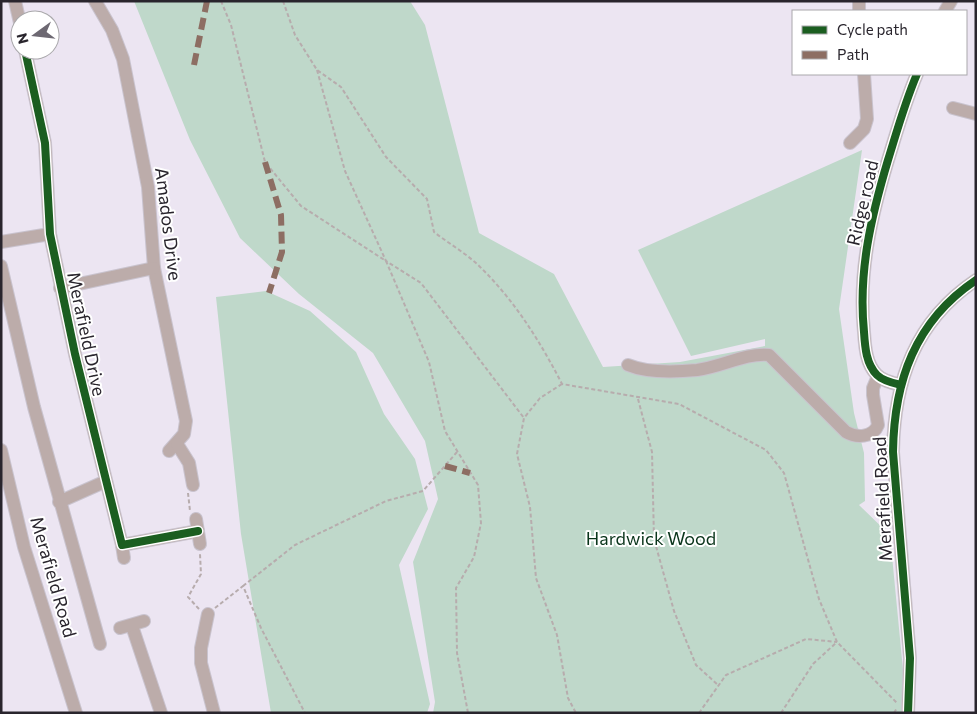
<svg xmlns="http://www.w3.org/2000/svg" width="977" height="714" font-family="Commissioner,sans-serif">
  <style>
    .green { fill: #bfd8ca }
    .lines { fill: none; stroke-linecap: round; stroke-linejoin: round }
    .minor-casing { stroke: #c9c3ce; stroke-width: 14 }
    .path { stroke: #b7acad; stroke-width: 2; stroke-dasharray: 4 2.5; stroke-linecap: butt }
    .minor { stroke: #bcacaa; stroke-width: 12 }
    .quiet { stroke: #8d6e63; stroke-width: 6; stroke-dasharray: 12 6; stroke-linecap: butt }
    .cycleway-casing { stroke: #fff; stroke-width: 11 }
    .cycleway { stroke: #1b5e20; stroke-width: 8 }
    .labels { text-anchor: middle; stroke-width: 4; stroke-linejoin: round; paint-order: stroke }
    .street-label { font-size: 18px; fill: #29252d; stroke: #fff }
    .park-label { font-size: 18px; fill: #0a351b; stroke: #fff }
  </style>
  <rect width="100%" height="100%" fill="#ece5f2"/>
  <!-- green -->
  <g class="green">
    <polygon points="134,1 410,1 425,25 479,233 554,274 603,367 680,362 765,346 765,339 691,356 638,250 862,150 839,309 854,413 864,453 865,501 859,505 890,535 906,701 901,713 433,713 435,702 413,562 438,499 425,441 373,353 299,294 240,238 190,140"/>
    <polygon points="266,291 310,311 356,352 384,414 415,459 428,509 399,565 430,704 427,713 271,713 241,534 216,297"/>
  </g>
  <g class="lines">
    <!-- minor casing -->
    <g class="minor-casing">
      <g id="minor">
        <polyline points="15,1 20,23"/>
        <polyline points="95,1 112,30 123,59 148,187 154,268 186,421 184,434 169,451"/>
        <polyline points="859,1 859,11"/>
        <polyline points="945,11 951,1"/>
        <polyline points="25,50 45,143 50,234 75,354 122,545 198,531"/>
        <polyline points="953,108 976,114"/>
        <polyline points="850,143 864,129 867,119 864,74"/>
        <polyline points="1,242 50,234"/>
        <polyline points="1,266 34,407 100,644"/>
        <polyline points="60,288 154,268"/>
        <path d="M628 365C647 373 676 372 697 370 722 367 744 353 769 355L846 432C856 438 873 438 878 425L873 395V388L878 376"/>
        <path d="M901 385C893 383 883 381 877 375 866 364 865 347 864 332 858 272 871 217 888 160 897 131 905 102 917 74"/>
        <polyline points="177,444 189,463 193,485"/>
        <polyline points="1,450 24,547 76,713"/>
        <polyline points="59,502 104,482"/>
        <polyline points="196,519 200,544"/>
        <polyline points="122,545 124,558"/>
        <polyline points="208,614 201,648 201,663 214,713"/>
        <polyline points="132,626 161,713"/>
        <polyline points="120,628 144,621"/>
        <path d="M908 713 910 658 893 452C894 381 915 321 976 280"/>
      </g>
    </g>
    <!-- path -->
    <g class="path">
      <polyline points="221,1 231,25 265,162 301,206 386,261 429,362 445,431 478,485 481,523 474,557 456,588 457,653 468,713"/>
      <path d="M283 1 295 35 317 70 341 87 386 157 427 199 434 232C448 243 464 252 477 264 513 298 540 341 562 384L679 404 766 450 784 473 819 599 837 642 898 704"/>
      <polyline points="317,70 345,171 386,261 421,283 524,418"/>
      <polyline points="562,384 540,398 524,418 517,454 530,507 536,578 557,635 568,698 576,713"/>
      <polyline points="638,399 652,452 654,539 674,611 696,665 718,685"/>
      <polyline points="188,493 190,511"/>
      <polyline points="243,586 295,545 386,501 423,491 457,452"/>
      <polyline points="215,608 243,586 261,628 305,713"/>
      <polyline points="199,609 188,597 201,574 200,554"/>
      <polyline points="699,713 726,675 806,639 837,642"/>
      <polyline points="781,713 813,664 837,642"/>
      <polyline points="894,713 897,708"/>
    </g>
    <!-- minor -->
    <use href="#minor" class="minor"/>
    <!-- quiet -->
    <g class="quiet">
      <polyline points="194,65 207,1"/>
      <polyline points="265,162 281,215 282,252 269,293"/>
      <polyline points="445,466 470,473"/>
    </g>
    <!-- cycleway casing -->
    <g class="cycleway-casing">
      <g id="cycleway">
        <polyline points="25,50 45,143 50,234 75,354 122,545 198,531"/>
        <path d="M901 385C893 383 883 381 877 375 866 364 865 347 864 332 858 272 871 217 888 160 897 131 905 102 917 74"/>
        <path d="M908 713 910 658 893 452C894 381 915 321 976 280"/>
      </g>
    </g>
    <!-- cycleway -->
    <use href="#cycleway" class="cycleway"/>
  </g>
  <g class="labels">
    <!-- street labels -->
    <g class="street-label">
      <text transform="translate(863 203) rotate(-77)" y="6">Ridge road</text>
      <text transform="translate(168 224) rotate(83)" y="6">Amados Drive</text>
      <text transform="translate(86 334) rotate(78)" y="6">Merafield Drive</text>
      <text transform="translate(883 499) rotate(-93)" y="6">Merafield Road</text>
      <text transform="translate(53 577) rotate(74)" y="6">Merafield Road</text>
    </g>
    <!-- park labels -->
    <g class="park-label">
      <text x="651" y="545">Hardwick Wood</text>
    </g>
  </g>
  <!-- border -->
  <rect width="977" height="714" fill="none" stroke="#29252d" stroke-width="5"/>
  <!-- legend -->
  <rect x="792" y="10" width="175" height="65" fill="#ffffff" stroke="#a9a8ab"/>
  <rect x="802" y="26" width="25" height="8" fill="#1b5e20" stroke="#a9a8ab"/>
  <text x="837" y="35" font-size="15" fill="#29252d">Cycle path</text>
  <rect x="802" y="51" width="25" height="8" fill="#8d6e63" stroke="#a9a8ab"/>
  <text x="837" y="60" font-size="15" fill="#29252d">Path</text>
  <!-- north arrow -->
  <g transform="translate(35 35) rotate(255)"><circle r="24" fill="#ffffff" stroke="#a9a8ab"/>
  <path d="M0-4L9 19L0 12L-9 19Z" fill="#6d6872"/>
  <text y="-8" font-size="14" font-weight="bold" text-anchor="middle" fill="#29252d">N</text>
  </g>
</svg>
